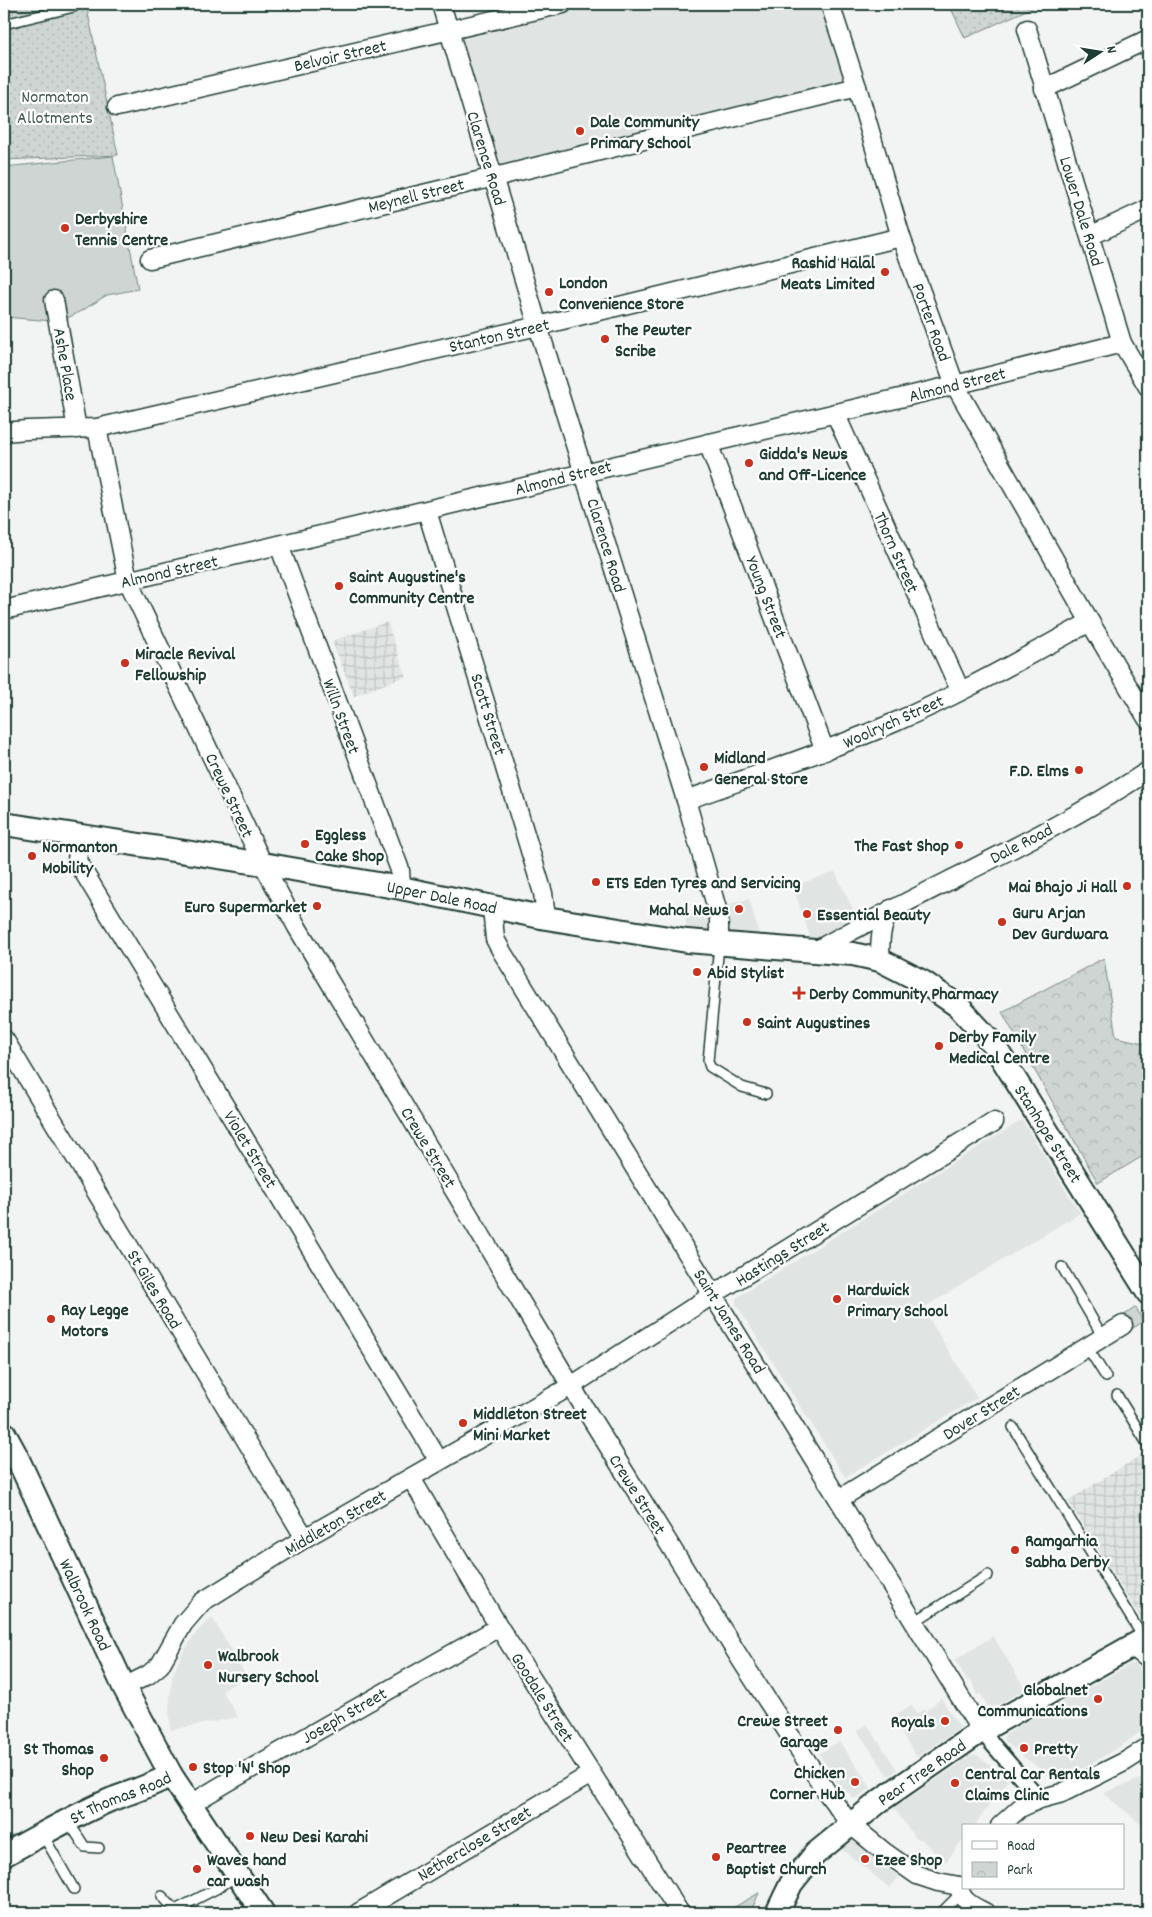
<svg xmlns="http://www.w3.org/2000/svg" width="1152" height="1917" font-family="Dekko,sans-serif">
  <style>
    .built { fill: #e0e4e3 }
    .industrial { fill: url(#industrial-grid) }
    .grass { fill: #ced5d3; stroke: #768984 }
    .park { fill: url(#park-crowns); stroke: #768984 }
    .garden { fill: url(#garden-dots); stroke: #768984 }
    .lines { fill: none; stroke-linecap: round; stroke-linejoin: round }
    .service-casing { stroke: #1f3d34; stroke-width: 12 }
    .pedestrian-casing { stroke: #1f3d34; stroke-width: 18 }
    .minor-casing { stroke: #1f3d34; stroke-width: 21 }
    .tertiary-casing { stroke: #1f3d34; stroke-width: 26 }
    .service { stroke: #fff; stroke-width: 9 }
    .pedestrian { stroke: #fff; stroke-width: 14 }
    .minor { stroke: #fff; stroke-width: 18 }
    .tertiary { stroke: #fff; stroke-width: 22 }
    .poi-dot { fill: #c8321e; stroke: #fff; stroke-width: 2 }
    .labels { text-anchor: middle; stroke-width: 4.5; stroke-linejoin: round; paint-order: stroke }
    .street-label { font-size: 18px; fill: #1f3d34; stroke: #fff }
    .park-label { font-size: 18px; fill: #425b54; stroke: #fff }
    .poi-label { font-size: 18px; font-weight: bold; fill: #1f3d34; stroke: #fff; text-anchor: start }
  </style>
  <defs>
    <pattern id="industrial-grid" width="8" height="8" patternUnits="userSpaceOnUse" patternTransform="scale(1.25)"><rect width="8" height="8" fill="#e0e4e3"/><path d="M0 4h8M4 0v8" fill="none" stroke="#c0c4c3"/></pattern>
    <pattern id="park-crowns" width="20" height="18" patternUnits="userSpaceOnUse" patternTransform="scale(1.25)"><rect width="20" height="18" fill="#ced5d3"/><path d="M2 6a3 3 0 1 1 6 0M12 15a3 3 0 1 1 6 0" fill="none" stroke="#b0b8b6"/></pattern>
    <pattern id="garden-dots" width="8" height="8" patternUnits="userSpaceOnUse" patternTransform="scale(1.25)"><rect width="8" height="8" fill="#ced5d3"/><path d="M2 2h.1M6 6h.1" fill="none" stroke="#b0b8b6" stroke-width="1.8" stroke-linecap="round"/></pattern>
  </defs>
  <rect width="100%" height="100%" fill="#f2f3f3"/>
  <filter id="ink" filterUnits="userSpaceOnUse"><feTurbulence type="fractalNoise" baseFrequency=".02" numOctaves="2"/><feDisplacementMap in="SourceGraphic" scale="10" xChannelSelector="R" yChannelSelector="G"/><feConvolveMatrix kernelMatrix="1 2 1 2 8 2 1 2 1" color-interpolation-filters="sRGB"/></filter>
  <g filter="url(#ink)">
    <!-- built -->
    <g class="built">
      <polygon points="603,4 827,4 853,85 498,177 456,41"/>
      <polygon points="835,872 859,922 813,946 793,886"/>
      <polygon points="749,899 763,948 689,942 685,916"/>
      <polygon points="1022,1120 1080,1213 923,1308 977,1398 845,1477 736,1304 736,1298"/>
      <polygon points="212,1617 246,1676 222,1691 238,1717 171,1730 169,1710 172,1676 182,1654 196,1633"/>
      <polygon points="993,1636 1025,1689 994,1707 988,1706 980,1693 977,1695 971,1679 968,1681 955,1660"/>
      <polygon points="1133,1663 1148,1675 1148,1727 1121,1746 1073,1774 1054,1780 1004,1741 1004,1736 1023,1723"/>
      <polygon points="941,1698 960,1728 917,1757 891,1718 911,1705 916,1714 924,1709 926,1711"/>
      <polygon points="867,1724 897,1770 888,1776 857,1730"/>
      <polygon points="839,1741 871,1788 856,1798 853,1798 849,1792 844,1794 819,1754"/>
      <polygon points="972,1755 977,1755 1008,1780 974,1826 963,1826 963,1839 946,1862 921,1839 915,1838 894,1808"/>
      <polygon points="1148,1776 1148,1830 1103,1793"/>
      <polygon points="851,1839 899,1877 890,1888 840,1848"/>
    </g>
    <!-- industrial -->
    <g class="industrial">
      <polygon points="387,622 406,676 354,696 332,641"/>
      <polygon points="1146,1452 1148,1456 1148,1616 1142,1620 1068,1501"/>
    </g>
    <!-- grass -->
    <g class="grass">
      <polygon points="113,156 138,289 107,295 80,312 65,319 52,321 4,317 4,167"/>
      <polygon points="1136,1307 1143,1322 1128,1331 1120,1318"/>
      <polygon points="759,1893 750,1913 724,1913"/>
    </g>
    <!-- park -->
    <polygon class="park" points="1104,958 1116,1037 1148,1044 1148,1153 1098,1183 1002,1012"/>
    <!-- garden -->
    <g class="garden">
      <polygon points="4,4 86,4 118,155 4,160"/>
      <polygon points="949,4 1040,4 965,38"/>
    </g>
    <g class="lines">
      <!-- service casing -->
      <g class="service-casing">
        <g id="service">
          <polyline points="4,24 74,7"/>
          <polyline points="719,945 708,1061 710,1067 742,1087 766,1094"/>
          <polyline points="1062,1267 1103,1337"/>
          <polyline points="1087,1347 1106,1377"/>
          <polyline points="1117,1395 1148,1445"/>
          <polyline points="1013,1427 1144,1639"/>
          <polyline points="914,1622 988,1575"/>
          <polyline points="68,1821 85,1847 99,1848"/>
          <polyline points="43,1835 74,1889"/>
          <polyline points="162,1896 175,1910 216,1889 237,1876"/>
          <polyline points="941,1913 960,1894"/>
        </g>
      </g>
      <!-- pedestrian casing -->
      <g class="pedestrian-casing">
        <polyline id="pedestrian" points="981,1731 1040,1799"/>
      </g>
      <!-- minor casing -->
      <g class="minor-casing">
        <g id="minor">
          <polyline points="441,4 538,326 686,800 719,916 719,944"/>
          <polyline points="830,4 857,87 901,237 955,385 1090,622 1148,720"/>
          <polyline points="1027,29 1122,343 1148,387"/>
          <polyline points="1044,89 1148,39"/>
          <polyline points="117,107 563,4"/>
          <polyline points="1090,236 1148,209"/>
          <polyline points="150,259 507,174 857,87"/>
          <polyline points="54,300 77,429"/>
          <polyline points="835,413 960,690"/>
          <polyline points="97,428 128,581 263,864 297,927 571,1386 743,1663 828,1794 850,1824 883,1851 917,1875 938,1882 959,1886"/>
          <polyline points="4,432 27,430 97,428 538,326 901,237"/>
          <polyline points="708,443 825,751"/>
          <polyline points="427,511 543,893 546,918"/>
          <polyline points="279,545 400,870 401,888"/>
          <polyline points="4,610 955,385 1122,343"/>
          <path d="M686 800C756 775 826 752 893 723 961 694 1025 657 1090 622"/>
          <polyline points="80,834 77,861 439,1461"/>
          <polyline points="492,907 495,939 502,952 981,1731"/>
          <path d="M817 950C926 888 1043 840 1148 771"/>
          <path d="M880 960C880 941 880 926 891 909"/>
          <polyline points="4,1039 305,1538"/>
          <polyline points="411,1478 499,1627 680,1913"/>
          <polyline points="839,1499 1123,1325"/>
          <polyline points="1132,1646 1148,1659"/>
          <polyline points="124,1687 148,1675 160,1665 183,1624 202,1602 305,1538 571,1386 714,1294 994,1122"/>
          <polyline points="191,1804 226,1783 499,1627"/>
          <polyline points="1000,1826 1020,1808 1040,1799 1062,1793 1126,1761 1148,1747"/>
          <path d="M959 1886C961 1902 973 1906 986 1913"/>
          <polyline points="358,1913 591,1774"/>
        </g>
      </g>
      <!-- tertiary casing -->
      <g class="tertiary-casing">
        <g id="tertiary">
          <path id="s1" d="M4 824 263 864 401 888 546 918 687 941 853 954 880 960 923 982 958 1006 993 1044 1148 1293"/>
          <path id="s2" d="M4 1433 15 1453 124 1687 171 1775 263 1913"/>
          <path id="s3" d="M4 1855C39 1836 73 1816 110 1800 131 1792 151 1786 171 1775"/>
          <path id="s4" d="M777 1913 791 1884 815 1854 881 1800 981 1731 1148 1637"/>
        </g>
      </g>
      <!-- service -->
      <use href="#service" class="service"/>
      <!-- pedestrian -->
      <use href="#pedestrian" class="pedestrian"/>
      <!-- minor -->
      <use href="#minor" class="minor"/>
      <!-- tertiary -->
      <use href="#tertiary" class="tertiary"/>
    </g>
  </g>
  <!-- markers -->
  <g class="poi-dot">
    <circle cx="580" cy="131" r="5"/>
    <circle cx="65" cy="228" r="5"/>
    <circle cx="885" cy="272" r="5"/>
    <circle cx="549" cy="292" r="5"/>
    <circle cx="605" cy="339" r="5"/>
    <circle cx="749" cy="463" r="5"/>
    <circle cx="339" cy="586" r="5"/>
    <circle cx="125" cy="663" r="5"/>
    <circle cx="704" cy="767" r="5"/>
    <circle cx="1079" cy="770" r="5"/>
    <circle cx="305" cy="844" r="5"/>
    <circle cx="959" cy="845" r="5"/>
    <circle cx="32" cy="856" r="5"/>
    <circle cx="596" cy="882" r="5"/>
    <circle cx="1127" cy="886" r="5"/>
    <circle cx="317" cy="906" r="5"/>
    <circle cx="739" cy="909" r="5"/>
    <circle cx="807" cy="914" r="5"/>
    <circle cx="1002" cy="922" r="5"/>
    <circle cx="697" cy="972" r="5"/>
    <path d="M796.5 985.5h5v5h5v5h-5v5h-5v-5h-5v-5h5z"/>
    <circle cx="747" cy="1022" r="5"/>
    <circle cx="939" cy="1046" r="5"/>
    <circle cx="837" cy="1299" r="5"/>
    <circle cx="51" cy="1319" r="5"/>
    <circle cx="463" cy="1423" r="5"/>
    <circle cx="1015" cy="1550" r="5"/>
    <circle cx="208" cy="1665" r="5"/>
    <circle cx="1098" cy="1699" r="5"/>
    <circle cx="945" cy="1721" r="5"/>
    <circle cx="838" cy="1730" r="5"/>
    <circle cx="1024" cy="1748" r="5"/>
    <circle cx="104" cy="1758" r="5"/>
    <circle cx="193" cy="1767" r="5"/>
    <circle cx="855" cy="1782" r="5"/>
    <circle cx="955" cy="1783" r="5"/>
    <circle cx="250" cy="1836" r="5"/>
    <circle cx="716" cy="1857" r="5"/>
    <circle cx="865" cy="1859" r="5"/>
    <circle cx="197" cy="1869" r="5"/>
  </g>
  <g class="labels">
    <!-- street labels -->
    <g class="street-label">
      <text transform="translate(340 55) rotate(-13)" y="6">Belvoir Street</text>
      <text transform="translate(487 158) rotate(73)" y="6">Clarence Road</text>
      <text transform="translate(416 195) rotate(-14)" y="6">Meynell Street</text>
      <text transform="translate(1082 211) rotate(73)" y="6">Lower Dale Road</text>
      <text transform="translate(932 322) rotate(70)" y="6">Porter Road</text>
      <text transform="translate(499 335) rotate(-13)" y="6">Stanton Street</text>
      <text transform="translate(66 364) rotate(80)" y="6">Ashe Place</text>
      <text transform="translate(957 384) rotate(-14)" y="6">Almond Street</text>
      <text transform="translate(563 477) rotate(-14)" y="6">Almond Street</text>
      <text transform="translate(607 545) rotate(73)" y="6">Clarence Road</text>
      <text transform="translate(897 552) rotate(66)" y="6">Thorn Street</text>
      <text transform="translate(169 571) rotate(-13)" y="6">Almond Street</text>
      <text transform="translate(767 597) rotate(69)" y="6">Young Street</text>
      <text transform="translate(489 714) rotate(73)" y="6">Scott Street</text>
      <text transform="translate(342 716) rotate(70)" y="6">Willn Street</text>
      <text transform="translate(893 721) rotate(-24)" y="6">Woolrych Street</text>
      <text transform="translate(230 795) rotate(65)" y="6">Crewe Street</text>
      <text transform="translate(1021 843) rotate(-27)" y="6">Dale Road</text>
      <text dy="6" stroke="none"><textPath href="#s1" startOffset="444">Upper Dale Road</textPath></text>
      <text dy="6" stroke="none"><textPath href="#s1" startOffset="1135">Stanhope Street</textPath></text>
      <text transform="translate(429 1147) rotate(59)" y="6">Crewe Street</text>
      <text transform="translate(251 1149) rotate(59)" y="6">Violet Street</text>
      <text transform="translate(782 1253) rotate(-32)" y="6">Hastings Street</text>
      <text transform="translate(155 1289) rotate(59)" y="6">St Giles Road</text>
      <text transform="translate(730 1321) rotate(58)" y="6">Saint James Road</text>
      <text transform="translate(981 1412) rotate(-32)" y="6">Dover Street</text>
      <text transform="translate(638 1494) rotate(58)" y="6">Crewe Street</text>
      <text transform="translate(335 1522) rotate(-30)" y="6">Middleton Street</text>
      <text dy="6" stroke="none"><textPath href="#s2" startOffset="190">Walbrook Road</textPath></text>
      <text transform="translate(543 1697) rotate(58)" y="6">Goodale Street</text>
      <text transform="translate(344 1715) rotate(-30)" y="6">Joseph Street</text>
      <text dy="6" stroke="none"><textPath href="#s4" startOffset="205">Pear Tree Road</textPath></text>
      <text dy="6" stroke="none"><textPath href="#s3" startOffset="130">St Thomas Road</textPath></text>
      <text transform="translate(474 1843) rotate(-31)" y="6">Netherclose Street</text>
    </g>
    <!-- park labels -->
    <g class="park-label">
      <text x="55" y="102">Normaton<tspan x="55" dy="21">Allotments</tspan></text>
    </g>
    <!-- poi labels -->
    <g class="poi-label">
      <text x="590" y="127">Dale Community<tspan x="590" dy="21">Primary School</tspan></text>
      <text x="75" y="224">Derbyshire<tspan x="75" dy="21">Tennis Centre</tspan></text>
      <text x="875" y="268" text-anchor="end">Rashid Halal<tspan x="875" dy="21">Meats Limited</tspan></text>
      <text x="559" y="288">London<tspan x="559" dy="21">Convenience Store</tspan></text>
      <text x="615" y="335">The Pewter<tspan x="615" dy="21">Scribe</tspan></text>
      <text x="759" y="459">Gidda's News<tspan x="759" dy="21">and Off-Licence</tspan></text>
      <text x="349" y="582">Saint Augustine's<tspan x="349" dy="21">Community Centre</tspan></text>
      <text x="135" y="659">Miracle Revival<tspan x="135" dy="21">Fellowship</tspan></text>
      <text x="714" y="763">Midland<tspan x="714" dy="21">General Store</tspan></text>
      <text x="1069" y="776" text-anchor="end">F.D. Elms</text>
      <text x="315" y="840">Eggless<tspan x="315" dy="21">Cake Shop</tspan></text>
      <text x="949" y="851" text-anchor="end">The Fast Shop</text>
      <text x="42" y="852">Normanton<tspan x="42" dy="21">Mobility</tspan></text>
      <text x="606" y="888">ETS Eden Tyres and Servicing</text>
      <text x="1117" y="892" text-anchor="end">Mai Bhajo Ji Hall</text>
      <text x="307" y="912" text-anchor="end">Euro Supermarket</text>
      <text x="729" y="915" text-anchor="end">Mahal News</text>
      <text x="1012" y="918">Guru Arjan<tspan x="1012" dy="21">Dev Gurdwara</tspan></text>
      <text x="817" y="920">Essential Beauty</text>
      <text x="707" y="978">Abid Stylist</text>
      <text x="809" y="999">Derby Community Pharmacy</text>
      <text x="757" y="1028">Saint Augustines</text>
      <text x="949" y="1042">Derby Family<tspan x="949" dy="21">Medical Centre</tspan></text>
      <text x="847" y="1295">Hardwick<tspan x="847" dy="21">Primary School</tspan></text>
      <text x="61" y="1315">Ray Legge<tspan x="61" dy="21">Motors</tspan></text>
      <text x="473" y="1419">Middleton Street<tspan x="473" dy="21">Mini Market</tspan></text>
      <text x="1025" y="1546">Ramgarhia<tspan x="1025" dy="21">Sabha Derby</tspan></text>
      <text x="218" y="1661">Walbrook<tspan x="218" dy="21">Nursery School</tspan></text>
      <text x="1088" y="1695" text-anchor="end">Globalnet<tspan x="1088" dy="21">Communications</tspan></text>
      <text x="828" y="1726" text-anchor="end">Crewe Street<tspan x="828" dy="21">Garage</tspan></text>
      <text x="935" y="1727" text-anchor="end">Royals</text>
      <text x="94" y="1754" text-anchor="end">St Thomas<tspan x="94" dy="21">Shop</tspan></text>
      <text x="1034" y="1754">Pretty</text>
      <text x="203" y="1773">Stop 'N' Shop</text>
      <text x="845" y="1778" text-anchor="end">Chicken<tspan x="845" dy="21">Corner Hub</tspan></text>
      <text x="965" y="1779">Central Car Rentals<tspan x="965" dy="21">Claims Clinic</tspan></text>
      <text x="260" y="1842">New Desi Karahi</text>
      <text x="726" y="1853">Peartree<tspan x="726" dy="21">Baptist Church</tspan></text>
      <text x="207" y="1865">Waves hand<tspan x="207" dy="21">car wash</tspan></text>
      <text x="875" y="1865">Ezee Shop</text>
    </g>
  </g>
  <!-- margin -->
  <rect width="1152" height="1917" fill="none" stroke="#fff" stroke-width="20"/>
  <rect x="10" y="10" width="1132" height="1897" fill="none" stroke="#1f3d34" stroke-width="2" filter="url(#ink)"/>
  <!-- legend -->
  <rect x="962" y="1824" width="162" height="65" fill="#ffffff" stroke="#a5b1ae"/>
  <rect x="972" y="1841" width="25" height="8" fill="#ffffff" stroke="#a5b1ae"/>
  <text x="1007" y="1850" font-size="15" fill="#1f3d34">Road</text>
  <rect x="972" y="1862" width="25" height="15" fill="url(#park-crowns)" stroke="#a5b1ae"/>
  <text x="1007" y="1874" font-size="15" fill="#1f3d34">Park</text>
  <!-- north arrow -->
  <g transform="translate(1100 52) rotate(78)" stroke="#ffffff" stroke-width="4" paint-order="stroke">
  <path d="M0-4L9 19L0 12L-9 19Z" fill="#1f3d34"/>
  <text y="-8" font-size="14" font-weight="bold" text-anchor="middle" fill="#1f3d34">N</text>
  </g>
</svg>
